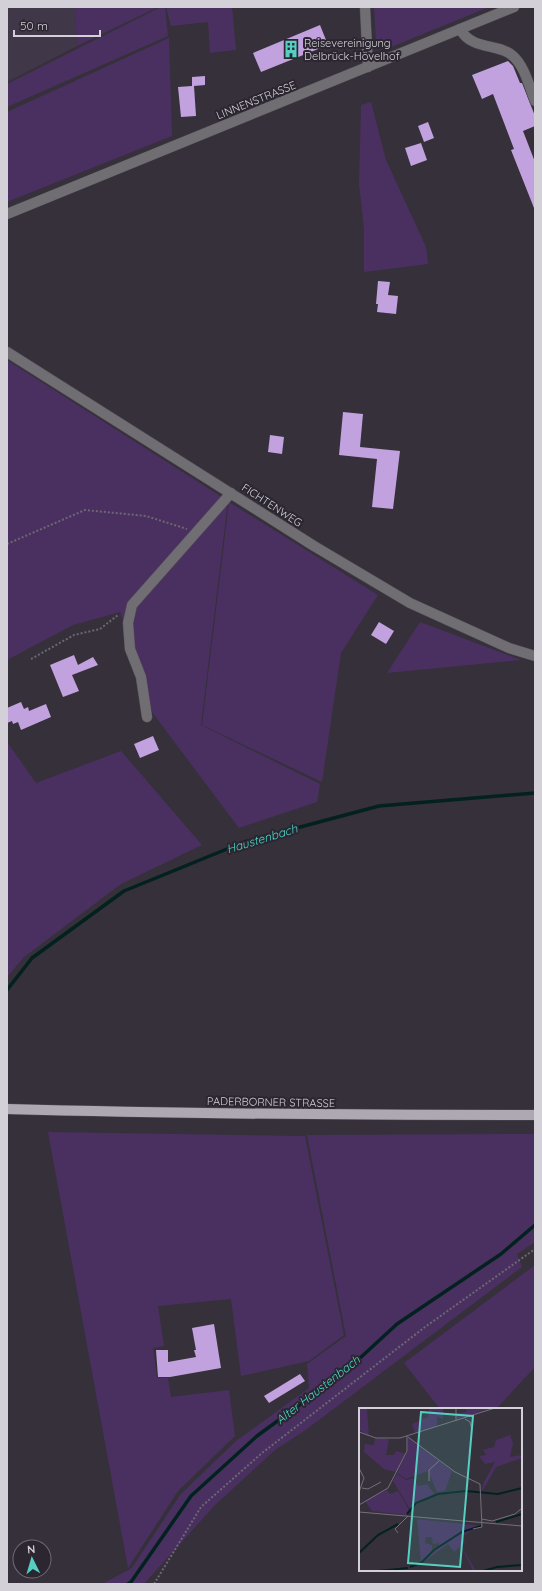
<svg xmlns="http://www.w3.org/2000/svg" width="542" height="1591" font-family="Quicksand,sans-serif">
  <style>
    .built { fill: #403848 }
    .green { fill: #4a3061 }
    .lines { fill: none; stroke-linecap: round; stroke-linejoin: round }
    .stream { stroke: #03221f; stroke-width: 3.5 }
    .building { fill: #c1a2df }
    .minor-casing { stroke: #514d56; stroke-width: 11 }
    .major-casing { stroke: #514d56; stroke-width: 11 }
    .path { stroke: #6c6871; stroke-width: 2; stroke-dasharray: 2 2; stroke-linecap: butt }
    .minor { stroke: #706e73; stroke-width: 10 }
    .major { stroke: #aea8b3; stroke-width: 10 }
    .labels { text-anchor: middle; stroke-width: 4; stroke-linejoin: round; paint-order: stroke }
    .poi-label { font-size: 11px; fill: #d3d0d7; stroke: #2b2630; text-anchor: start }
    .street-label { font-size: 11px; fill: #d3d0d7; stroke: #2b2630 }
    .water-label { font-size: 12px; font-style: italic; fill: #48d9cc; stroke: #2b2630 }
    .inset-river { fill: none; stroke: #03221f; stroke-width: 2 }
    .inset-road { fill: none; stroke: #747079; stroke-width: 1 }
    .view { fill: #57cec2; fill-opacity: 0.15; stroke: #57cec2; stroke-width: 2 }
    .inset-edge { fill: none; stroke: #d3d0d7; stroke-width: 2 }
  </style>
  <rect width="100%" height="100%" fill="#35303a"/>
  <!-- built -->
  <polygon class="built" points="7,7 75,7 77,46 7,82"/>
  <!-- green -->
  <g class="green">
    <polygon points="75,7 158,7 77,46"/>
    <polygon points="161,7 165,7 168,36 7,107 7,84"/>
    <polygon points="166,7 232,7 236,50 210,53 208,22 171,26"/>
    <polygon points="374,7 489,7 384,50 376,43"/>
    <polygon points="169,38 172,136 7,202 7,112"/>
    <polygon points="371,102 386,160 426,247 428,264 364,272 364,229 359,184 361,105"/>
    <polygon points="7,360 228,501 201,725 320,784 317,802 239,828 152,712 143,675 120,612 73,625 7,660"/>
    <polygon points="229,502 378,595 341,653 322,782 202,725"/>
    <polygon points="420,622 521,660 387,673"/>
    <polygon points="7,742 36,783 121,751 202,845 121,884 24,957 7,977"/>
    <polygon points="48,1132 305,1136 344,1335 309,1361 241,1376 231,1299 158,1306 164,1346 153,1348 157,1378 168,1378 171,1397 229,1390 235,1436 178,1491 128,1568"/>
    <polygon points="535,1134 535,1242 517,1254 522,1267 307,1429 275,1450 214,1506 144,1584 102,1584 132,1568 180,1495 236,1441 309,1388 307,1364 346,1336 307,1135"/>
    <polygon points="535,1265 535,1367 496,1409 440,1409 404,1363"/>
  </g>
  <g class="lines">
    <!-- stream -->
    <g class="stream">
      <polyline points="7,990 32,958 124,891 244,842 379,806 535,793"/>
      <polyline points="128,1584 131,1582 191,1496 257,1436 347,1370 397,1324 501,1254 535,1225"/>
    </g>
  </g>
  <!-- building -->
  <g class="building">
    <polygon points="320,25 328,45 261,72 253,53"/>
    <polygon points="508,61 513,66 520,83 522,83 535,116 535,126 523,131 535,162 534,208 511,150 514,149 493,94 482,99 472,75"/>
    <polygon points="205,76 205,85 194,86 196,116 181,117 178,87 192,86 192,77"/>
    <polygon points="428,122 434,138 424,142 418,126"/>
    <polygon points="421,143 427,160 411,166 405,148"/>
    <polygon points="378,281 390,282 388,295 398,296 396,314 377,312 378,304 376,304"/>
    <polygon points="343,412 363,414 360,447 400,451 393,509 372,507 377,459 339,455"/>
    <polygon points="270,435 284,437 282,454 268,452"/>
    <polygon points="379,622 394,631 386,644 371,635"/>
    <polygon points="74,655 78,665 93,657 98,665 72,675 79,691 63,697 50,665"/>
    <polygon points="21,702 24,709 28,707 29,711 46,704 51,717 21,730 18,722 13,724 12,721 7,723 7,708"/>
    <polygon points="153,736 159,750 140,758 134,744"/>
    <polygon points="214,1324 221,1368 170,1377 158,1377 156,1350 168,1350 168,1362 196,1357 194,1350 196,1350 192,1328"/>
    <polygon points="300,1374 305,1381 269,1403 264,1396"/>
  </g>
  <g class="lines">
    <!-- minor casing -->
    <g class="minor-casing">
      <g id="minor">
        <polyline points="365,7 368,67"/>
        <path d="M460 29C472 51 499 43 513 56 525 67 529 86 535 101"/>
        <polyline points="7,214 514,7"/>
        <polyline points="7,352 314,546 410,603 509,648 535,656"/>
        <polyline points="147,717 141,677 130,649 128,623 132,605 231,493"/>
      </g>
    </g>
    <!-- major casing -->
    <g class="major-casing">
      <path id="major" d="M7 1109C183 1114 359 1115 535 1115"/>
    </g>
    <!-- path -->
    <g class="path">
      <polyline points="7,544 85,510 146,516 187,529"/>
      <polyline points="31,659 74,635 100,629 118,615"/>
      <polyline points="154,1584 201,1507 262,1453 425,1327 535,1249"/>
    </g>
    <!-- minor -->
    <use href="#minor" class="minor"/>
    <!-- major -->
    <use href="#major" class="major"/>
  </g>
  <!-- icons -->
  <defs>
    <g id="building-bare" transform="scale(1.38)"><path d="M-4-6H4V6H1V3H-1V6H-4ZM-2.5-4.3h1.7v1.8h-1.7ZM.8-4.3h1.7v1.8H.8ZM-2.5-1h1.7V.8h-1.7ZM.8-1h1.7V.8H.8Z" fill="#57cec2" stroke="#2b2630" stroke-width="2.5" paint-order="stroke"/></g>
  </defs>
  <g fill-rule="evenodd">
    <use href="#building-bare" x="291" y="49"/>
  </g>
  <g class="labels">
    <!-- poi labels -->
    <g class="poi-label">
      <text x="304" y="47">Reisevereinigung<tspan x="304" dy="13">Delbrück-Hövelhof</tspan></text>
    </g>
    <!-- street labels -->
    <g class="street-label">
      <text transform="translate(256 100) rotate(-22)" y="4">LINNENSTRASSE</text>
      <text transform="translate(272 505) rotate(33)" y="4">FICHTENWEG</text>
      <text transform="translate(271 1102) rotate(1)" y="4">PADERBORNER STRASSE</text>
    </g>
    <!-- water labels -->
    <g class="water-label">
      <text transform="translate(262 839) rotate(-17)" y="4">Haustenbach</text>
      <text transform="translate(318 1390) rotate(-38)" y="4">Alter Haustenbach</text>
    </g>
  </g>
  <!-- overview -->
  <g transform="translate(359 1408)">
    <rect width="163" height="163" fill="#35303a"/>
    <path d="M0 0H8L10 28 0 22ZM70 0H84V11L78 8V18L56 25 53 16 69 9ZM107 0H134L98 11V5L107 4ZM151 27 154 35 151 49 163 47V50L137 59 123 84 124 76 136 54 126 56 120 48 127 47 124 42 135 39 137 32ZM49 29 93 63 86 83 78 84 69 63 47 71 38 65 49 43ZM16 30 30 31 27 47H35L37 43 46 46 37 64 25 61 5 44 6 36 15 37ZM38 66 47 72 54 70 59 78 68 76 75 86 51 101 34 73ZM28 82 31 86 39 83 50 102 47 107 13 103 6 93ZM58 111 122 118 99 130 103 128 106 134 102 138 117 163H114L102 138 95 144 89 136 62 156 44 163 62 154ZM67 129H73L74 136 80 135V138L73 142V137L66 135Z" fill="#4a3061" fill-rule="evenodd"/>
    <path class="inset-river" d="M48 106 57 95 79 86 107 83 139 86 163 80M137 114 163 106M0 145 19 127 39 116M51 159 62 155 75 142 103 124 122 118M19 163 49 160M124 163 138 159 163 157"/>
    <path class="inset-road" d="M106 11 111 14 113 22M97 13V0M0 24 17 30H41L136 0M49 29 96 64 121 76 123 119 114 121M0 60 5 70 0 84M70 73V62L80 53M3 80 9 81 22 74M0 97 29 80 48 43V28M0 104 163 118M123 111 133 113 156 106 163 100M39 125 36 121 49 108"/>
    <path class="view" d="M62 4 114 8 101 159 49 155Z"/>
    <rect width="163" height="163" class="inset-edge"/>
  </g>
  <!-- border -->
  <rect width="542" height="1591" fill="none" stroke="#d3d0d7" stroke-width="16"/>
  <!-- north arrow -->
  <g transform="translate(32 1559) rotate(355)"><circle r="19" fill="#2b2630" stroke="#6e6a73"/>
  <path d="M0-3L7 15L0 10L-7 15Z" fill="#57cec2"/>
  <text y="-6" font-size="11" font-weight="bold" text-anchor="middle" fill="#d3d0d7">N</text>
  </g>
  <!-- scale -->
  <path d="M14 30v6h86v-6" fill="none" stroke="#d3d0d7" stroke-width="2"/>
  <text x="20" y="30" font-size="12" fill="#d3d0d7" stroke="#2b2630" stroke-width="3" paint-order="stroke">50 m</text>
</svg>
